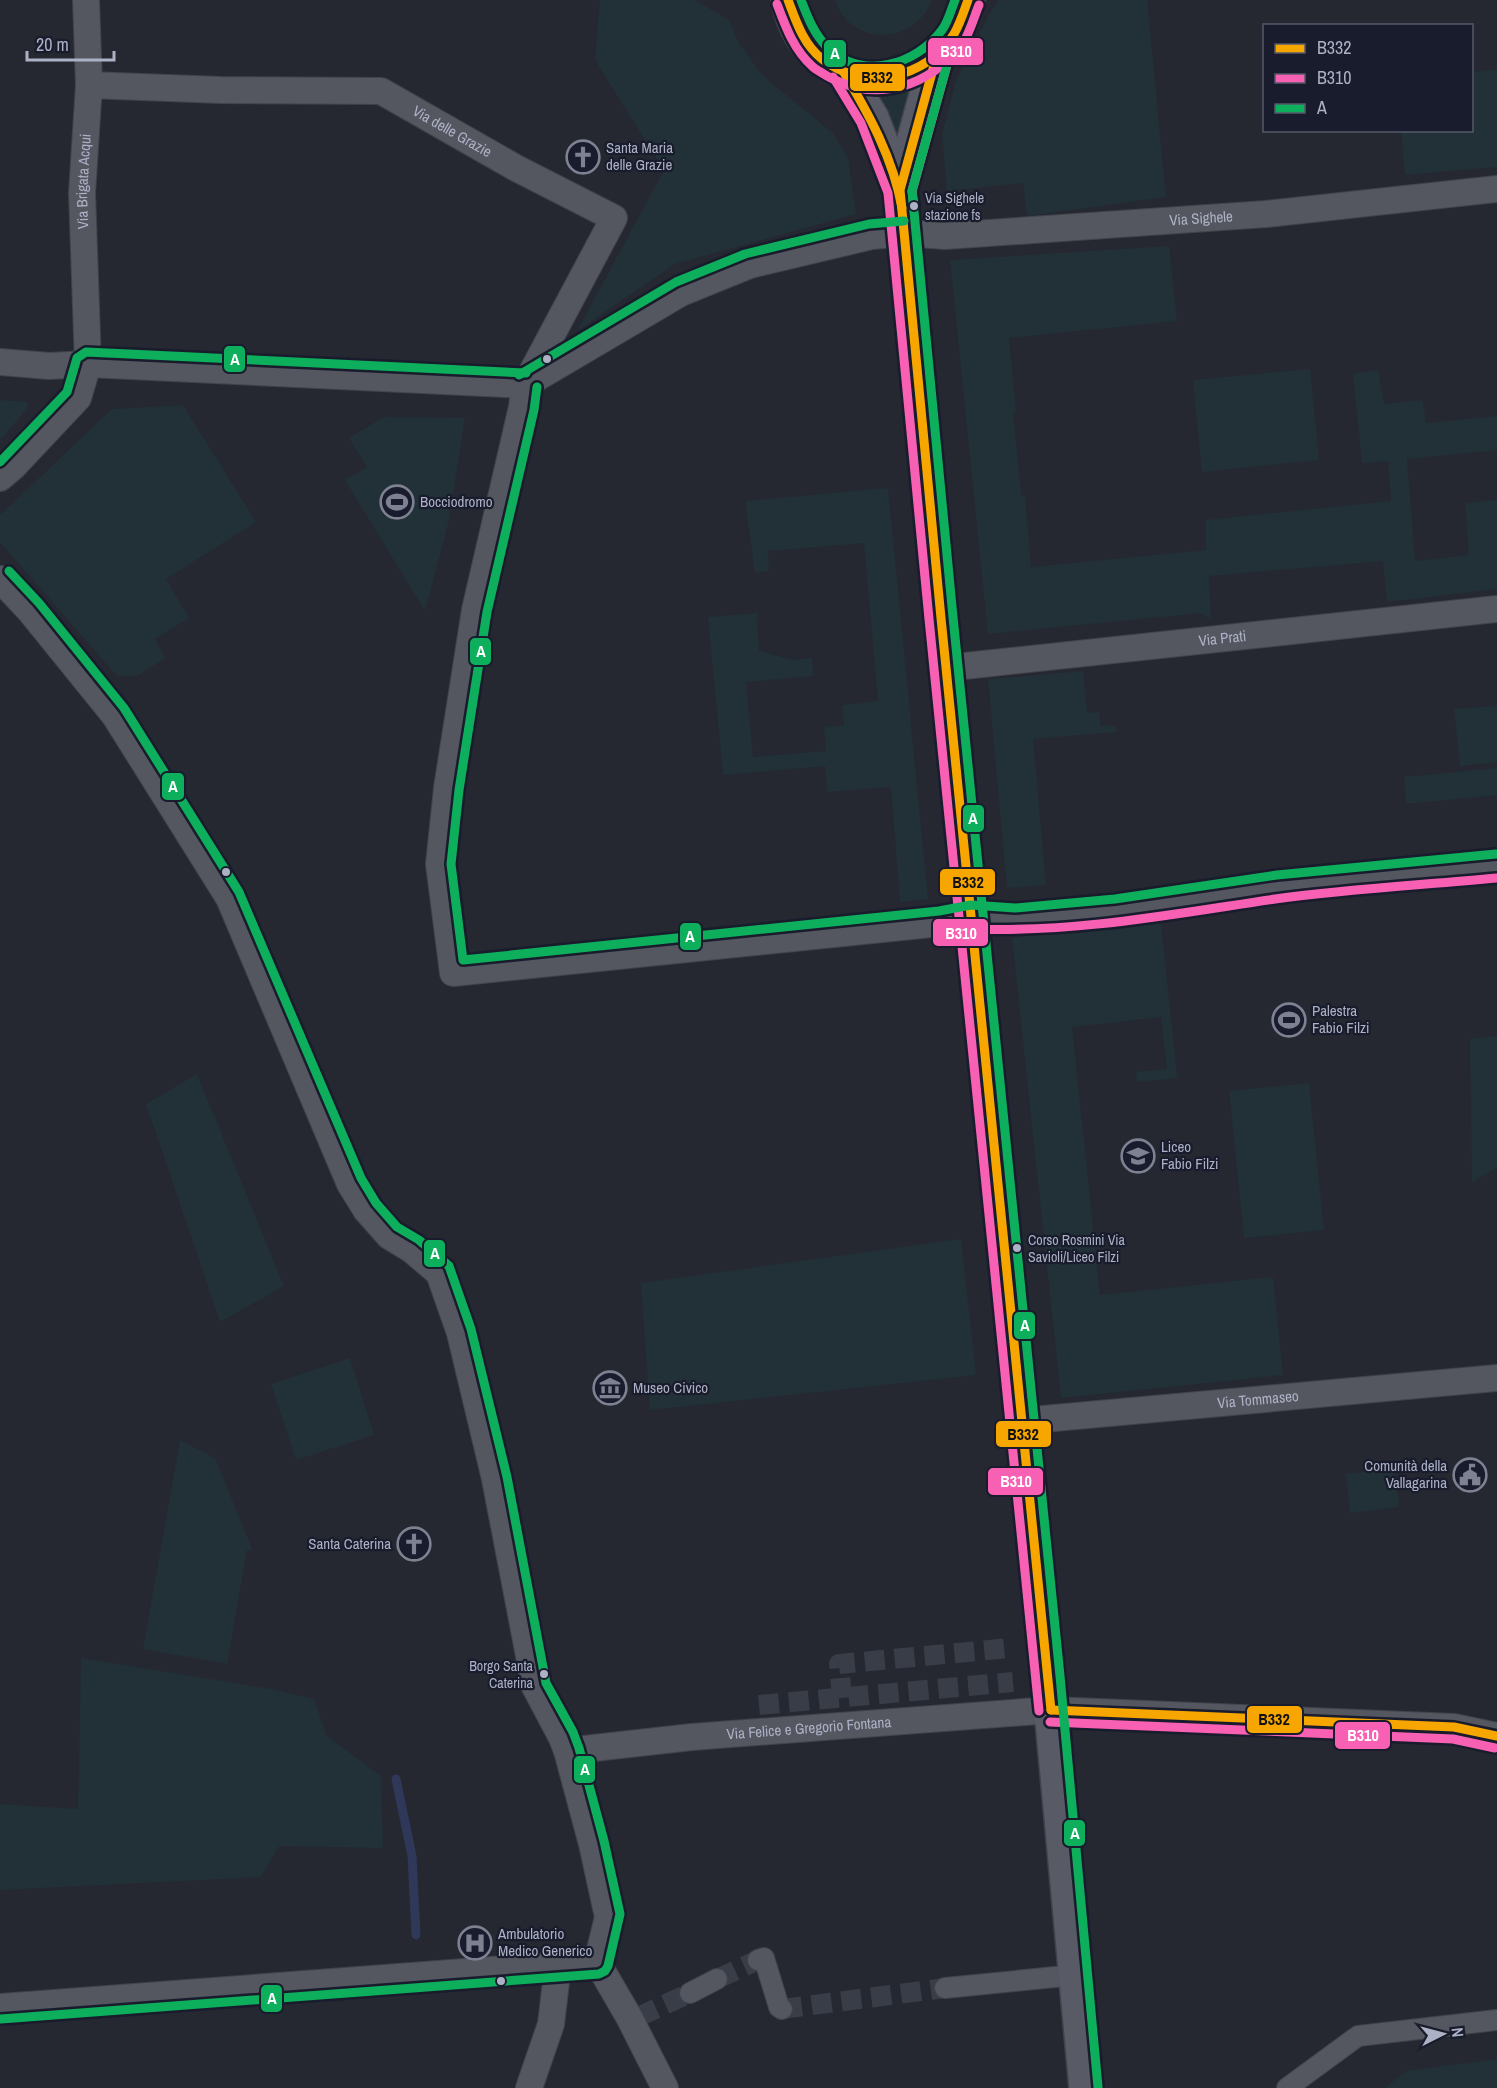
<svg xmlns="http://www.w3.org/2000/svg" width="1497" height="2088" font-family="'Archivo Narrow',sans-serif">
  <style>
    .green { fill: #223037 }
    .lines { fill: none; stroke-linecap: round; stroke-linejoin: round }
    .stream { stroke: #2f3859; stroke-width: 9 }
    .pedestrian-tunnel { stroke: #393d47; stroke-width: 20; stroke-dasharray: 20 10; stroke-linecap: butt }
    .pedestrian-casing { stroke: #40434a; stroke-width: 22 }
    .minor-casing { stroke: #40434a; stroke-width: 28 }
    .secondary-casing { stroke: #40434a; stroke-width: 36 }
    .primary-casing { stroke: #42454e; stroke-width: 36 }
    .pedestrian { stroke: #545660; stroke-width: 20 }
    .minor { stroke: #545660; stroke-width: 26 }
    .secondary { stroke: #585b65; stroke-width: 33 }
    .primary { stroke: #575963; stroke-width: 33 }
    .bus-1-casing { stroke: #181c2c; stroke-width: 14 }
    .bus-2-casing { stroke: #181c2c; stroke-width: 14 }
    .bus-3-casing { stroke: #181c2c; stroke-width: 14 }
    .bus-1 { stroke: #f7a600; stroke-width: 9 }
    .bus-2 { stroke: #f860b3; stroke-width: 9 }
    .bus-3 { stroke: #0daf5c; stroke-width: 9 }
    .bus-dot { fill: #adb1c5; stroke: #181c2c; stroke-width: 2 }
    .labels { text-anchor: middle; stroke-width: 4.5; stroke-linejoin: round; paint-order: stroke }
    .bus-label { font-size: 14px; fill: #adb1c5; stroke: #181c2c; text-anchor: start }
    .street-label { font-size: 15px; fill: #adb1c5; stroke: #181c2c }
    .poi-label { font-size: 15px; fill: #adb1c5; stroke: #181c2c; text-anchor: start }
    .line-badge { stroke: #181c2c; stroke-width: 2 }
    .badge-label { font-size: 16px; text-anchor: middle; font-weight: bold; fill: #fff }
    .pale-badge-label { font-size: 16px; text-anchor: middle; font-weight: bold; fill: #111 }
  </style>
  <rect width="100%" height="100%" fill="#252831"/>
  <!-- green -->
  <g class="green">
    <polygon points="600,0 695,0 729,20 740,45 764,77 833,133 848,158 856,214 675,264 577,331 664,170 595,60"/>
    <path d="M835 0H932C915 45 851 48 835 0Z"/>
    <polygon points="999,0 1147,0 1166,197 1027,216 1023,183 947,191 942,134 956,81 990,13"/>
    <polygon points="1497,69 1497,167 1405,175 1401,131 1472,130 1472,72"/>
    <path d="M920 84 898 150C893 125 888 112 873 91Z"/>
    <polygon points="1169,246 1177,321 1009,338 1016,412 1013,413 1021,495 1025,496 1031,567 1206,550 1206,520 1391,501 1388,461 1362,463 1353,374 1378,370 1384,404 1423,400 1426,423 1497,416 1497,450 1407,459 1415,561 1469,555 1465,503 1497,500 1497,589 1387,602 1383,561 1209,576 1211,620 1201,613 988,634 950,260"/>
    <polygon points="1310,369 1319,460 1202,472 1193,380"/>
    <polygon points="0,400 27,402 28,408 0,440"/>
    <polygon points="183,405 256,522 166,579 189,618 155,639 165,658 137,676 117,676 0,542 0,515 112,409"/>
    <polygon points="384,417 465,418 448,524 425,611 345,480 367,467 349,438"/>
    <polygon points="888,488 928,899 900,902 891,787 827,792 825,766 723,775 708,617 757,613 759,651 793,660 812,658 813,676 746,682 753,757 826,751 824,727 844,725 842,705 878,701 864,543 768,551 769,571 755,573 745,501"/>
    <polygon points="1083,671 1087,713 1099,712 1101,726 1116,725 1116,732 1033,739 1046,885 1007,888 988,679"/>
    <polygon points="1497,706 1497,762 1460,766 1454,709"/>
    <polygon points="1497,768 1497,795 1406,804 1404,777"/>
    <polygon points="1161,922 1177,1078 1137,1082 1136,1072 1167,1069 1161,1017 1072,1027 1100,1295 1273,1277 1283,1375 1061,1398 1012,938"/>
    <polygon points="1497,1036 1497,1167 1472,1183 1470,1039"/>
    <polygon points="197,1074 284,1286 220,1322 146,1104"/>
    <polygon points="1309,1083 1324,1230 1244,1238 1229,1091"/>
    <polygon points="961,1239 976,1375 650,1410 641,1283"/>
    <polygon points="350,1358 374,1435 296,1460 271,1384"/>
    <polygon points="180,1440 215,1458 253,1551 247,1550 227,1664 143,1649"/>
    <polygon points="1395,1469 1399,1507 1350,1513 1346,1474"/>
    <polygon points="81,1658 271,1689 314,1699 327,1736 381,1776 383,1848 279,1846 261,1877 0,1890 0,1804 78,1809"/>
    <polygon points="1497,2059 1497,2088 1385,2088 1406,2071"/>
  </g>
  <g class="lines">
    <!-- stream -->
    <polyline class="stream" points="396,1779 412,1856 416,1935"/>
    <!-- pedestrian-tunnel -->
    <g class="pedestrian-tunnel">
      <polyline points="842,1698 839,1664 1010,1648"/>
      <polyline points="759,1705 1013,1682"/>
      <polyline points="717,1979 758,1960"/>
      <polyline points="782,2009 945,1988"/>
      <polyline points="638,2017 690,1993"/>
    </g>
    <!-- pedestrian casing -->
    <g class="pedestrian-casing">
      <g id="pedestrian">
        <polyline points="758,1960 764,1958 779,2007 782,2009"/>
        <polyline points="945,1988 1075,1975"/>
        <polyline points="690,1993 717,1979"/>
        <polyline points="1287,2088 1358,2036 1497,2020"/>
      </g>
    </g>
    <!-- minor casing -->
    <g class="minor-casing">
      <g id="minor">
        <path id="s1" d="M89 85 221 90 381 91 516 168 614 218 525 385 522 407 475 610 447 788 439 864 453 973 941 923 972 917 1015 920 1116 911 1278 887 1497 866"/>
        <polyline points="0,362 49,366 88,364 525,385"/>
        <path id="s2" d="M525 385 681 293 750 265 872 236 905 233 945 236 1266 214 1497 189"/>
        <path id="s3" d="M0 478 14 466 78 398 88 364 82 193 89 85 86 0"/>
        <polyline points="0,579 30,611 115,716 229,898 350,1184 366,1210 389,1236 412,1250 439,1273 460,1333 495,1479 535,1687 562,1738 567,1751 592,1844 608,1917 597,1962"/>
        <path id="s4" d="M946 668 1497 609"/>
        <path id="s5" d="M1021 1421 1497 1378"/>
        <path id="s6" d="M567 1751 692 1737 1051 1710 1454 1727 1497 1736"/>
        <polyline points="597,1962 629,2017 665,2088"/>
        <polyline points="0,2007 597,1962"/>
        <polyline points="529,2088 551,2024 558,1965"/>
      </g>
    </g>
    <!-- secondary casing -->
    <g class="secondary-casing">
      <g id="secondary">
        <polyline points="843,71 872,118 900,190 941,618 1048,1677 1086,2088"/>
        <polyline points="900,190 936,58"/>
      </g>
    </g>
    <!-- primary casing -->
    <g class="primary-casing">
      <path id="primary" d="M788 0C809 104 943 105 968 0"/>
    </g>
    <!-- pedestrian -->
    <use href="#pedestrian" class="pedestrian"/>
    <!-- minor -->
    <use href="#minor" class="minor"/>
    <!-- secondary -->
    <use href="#secondary" class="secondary"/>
    <!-- primary -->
    <use href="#primary" class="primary"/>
    <!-- bus-1 casing -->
    <g class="bus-1-casing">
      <g id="bus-1">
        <path d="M788 0C796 21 803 44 822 59 863 92 927 79 954 34 960 24 964 11 968 0"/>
        <polyline points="936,58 900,190 941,618 1051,1710"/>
        <path d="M843 71C869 114 893 158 902 208"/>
        <polyline points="1051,1710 1454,1727 1497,1736"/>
      </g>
    </g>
    <!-- bus-2 casing -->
    <g class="bus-2-casing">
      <g id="bus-2">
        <path d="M777 4C786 28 794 50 813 67 818 71 824 74 829 77 878 104 930 86 963 43 970 32 974 17 979 5"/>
        <polyline points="833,77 861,123 888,193 929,619 1039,1711"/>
        <polyline points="914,206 912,191 948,61"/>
        <path d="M971 929C1075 933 1173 914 1275 899 1348 889 1423 885 1497 878"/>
        <polyline points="1050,1722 1453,1739 1495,1748"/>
      </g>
    </g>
    <!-- bus-3 casing -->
    <g class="bus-3-casing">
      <g id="bus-3">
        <path d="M801 0C808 18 814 34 828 48 863 81 916 65 942 30 948 22 951 10 955 0"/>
        <polyline points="948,61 912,191 953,617 1060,1676 1098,2087"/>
        <polyline points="519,375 676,282 745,254 869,224 904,221"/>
        <polyline points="537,387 534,410 487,612 459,790 451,864 463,960 939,911 971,905 1015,908 1115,899 1277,875 1496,854"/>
        <polyline points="0,462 67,392 77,358 86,352 526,373"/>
        <polyline points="1,2019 599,1974 605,1971 608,1966 620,1914 604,1841 579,1748 573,1732 546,1683 507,1477 471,1329 449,1266 419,1240 397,1227 376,1203 361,1178 239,892 124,708 39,603 9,571"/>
      </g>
    </g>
    <!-- bus-1 -->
    <use href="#bus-1" class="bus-1"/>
    <!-- bus-2 -->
    <use href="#bus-2" class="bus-2"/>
    <!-- bus-3 -->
    <use href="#bus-3" class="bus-3"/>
  </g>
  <!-- icons -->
  <defs>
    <g id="church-ring" transform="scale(1.725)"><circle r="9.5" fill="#181c2c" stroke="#7d8191" stroke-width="1.5"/><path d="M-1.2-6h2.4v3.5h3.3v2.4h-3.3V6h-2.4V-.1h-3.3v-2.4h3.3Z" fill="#7d8191"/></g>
    <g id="stadium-ring" transform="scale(1.725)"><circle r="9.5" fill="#181c2c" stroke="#7d8191" stroke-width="1.5"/><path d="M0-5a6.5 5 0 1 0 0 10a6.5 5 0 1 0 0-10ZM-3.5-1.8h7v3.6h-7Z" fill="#7d8191"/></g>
    <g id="university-ring" transform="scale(1.725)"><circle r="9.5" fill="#181c2c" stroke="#7d8191" stroke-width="1.5"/><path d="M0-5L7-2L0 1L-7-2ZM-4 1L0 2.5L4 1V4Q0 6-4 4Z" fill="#7d8191"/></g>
    <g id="museum-ring" transform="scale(1.725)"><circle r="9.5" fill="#181c2c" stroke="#7d8191" stroke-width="1.5"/><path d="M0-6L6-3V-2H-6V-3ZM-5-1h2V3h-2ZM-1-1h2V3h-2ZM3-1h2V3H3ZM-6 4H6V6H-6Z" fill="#7d8191"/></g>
    <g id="civic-ring" transform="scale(1.725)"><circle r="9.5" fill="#181c2c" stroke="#7d8191" stroke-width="1.5"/><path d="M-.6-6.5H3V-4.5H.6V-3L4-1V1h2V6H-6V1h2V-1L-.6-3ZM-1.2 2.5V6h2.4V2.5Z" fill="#7d8191"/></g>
    <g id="hospital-ring" transform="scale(1.725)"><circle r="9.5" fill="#181c2c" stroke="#7d8191" stroke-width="1.5"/><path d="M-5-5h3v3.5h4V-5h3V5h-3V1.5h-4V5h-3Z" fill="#7d8191"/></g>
  </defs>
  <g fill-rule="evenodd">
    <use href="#church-ring" x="583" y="157"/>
    <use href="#stadium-ring" x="397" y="502"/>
    <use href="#stadium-ring" x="1289" y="1020"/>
    <use href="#university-ring" x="1138" y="1156"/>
    <use href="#museum-ring" x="610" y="1388"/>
    <use href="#civic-ring" x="1470" y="1475"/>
    <use href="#church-ring" x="414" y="1544"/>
    <use href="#hospital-ring" x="475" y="1943"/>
  </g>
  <!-- markers -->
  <g class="bus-dot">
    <circle cx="914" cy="206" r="5"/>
    <circle cx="547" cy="359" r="5"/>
    <circle cx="226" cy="872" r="5"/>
    <circle cx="1017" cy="1248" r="5"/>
    <circle cx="544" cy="1674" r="5"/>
    <circle cx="501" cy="1981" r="5"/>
  </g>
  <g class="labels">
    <!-- bus labels -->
    <g class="bus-label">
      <text x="925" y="203">Via Sighele<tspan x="925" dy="17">stazione fs</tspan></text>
      <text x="1028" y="1245">Corso Rosmini Via<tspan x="1028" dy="17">Savioli/Liceo Filzi</tspan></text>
      <text x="533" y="1671" text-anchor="end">Borgo Santa<tspan x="533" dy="17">Caterina</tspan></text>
    </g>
    <!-- street labels -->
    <g class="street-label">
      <text dy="5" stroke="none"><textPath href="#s1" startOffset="374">Via delle Grazie</textPath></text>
      <text dy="5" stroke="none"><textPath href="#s3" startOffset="330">Via Brigata Acqui</textPath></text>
      <text dy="5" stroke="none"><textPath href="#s2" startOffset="711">Via Sighele</textPath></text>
      <text dy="5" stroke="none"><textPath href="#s4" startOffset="278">Via Prati</textPath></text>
      <text dy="5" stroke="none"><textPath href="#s5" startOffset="238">Via Tommaseo</textPath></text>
      <text dy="5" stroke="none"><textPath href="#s6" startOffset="243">Via Felice e Gregorio Fontana</textPath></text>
    </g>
    <!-- poi labels -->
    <g class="poi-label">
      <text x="606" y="153">Santa Maria<tspan x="606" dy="17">delle Grazie</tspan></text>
      <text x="420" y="507">Bocciodromo</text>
      <text x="1312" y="1016">Palestra<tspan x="1312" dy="17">Fabio Filzi</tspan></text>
      <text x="1161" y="1152">Liceo<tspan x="1161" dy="17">Fabio Filzi</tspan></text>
      <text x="633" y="1393">Museo Civico</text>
      <text x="1447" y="1471" text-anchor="end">Comunità della<tspan x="1447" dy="17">Vallagarina</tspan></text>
      <text x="391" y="1549" text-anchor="end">Santa Caterina</text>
      <text x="498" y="1939">Ambulatorio<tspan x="498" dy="17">Medico Generico</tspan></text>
    </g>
  </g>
  <g class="line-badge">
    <rect x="927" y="37" width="57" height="29" rx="6" fill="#f860b3"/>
    <rect x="823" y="39" width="24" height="29" rx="6" fill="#0daf5c"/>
    <rect x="849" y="63" width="57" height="29" rx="6" fill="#f7a600"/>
    <rect x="223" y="345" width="23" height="28" rx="6" fill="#0daf5c"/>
    <rect x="469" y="637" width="23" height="29" rx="6" fill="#0daf5c"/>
    <rect x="161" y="772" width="24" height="29" rx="6" fill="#0daf5c"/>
    <rect x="962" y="804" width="23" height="29" rx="6" fill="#0daf5c"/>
    <rect x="939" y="868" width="57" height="28" rx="6" fill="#f7a600"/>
    <rect x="932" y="918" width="57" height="29" rx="6" fill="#f860b3"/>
    <rect x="679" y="922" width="23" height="29" rx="6" fill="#0daf5c"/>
    <rect x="423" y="1239" width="23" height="29" rx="6" fill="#0daf5c"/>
    <rect x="1013" y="1311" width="23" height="29" rx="6" fill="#0daf5c"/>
    <rect x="995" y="1420" width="57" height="28" rx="6" fill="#f7a600"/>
    <rect x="987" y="1467" width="57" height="29" rx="6" fill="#f860b3"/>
    <rect x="1246" y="1705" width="57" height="29" rx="6" fill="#f7a600"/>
    <rect x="1334" y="1721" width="57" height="29" rx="6" fill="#f860b3"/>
    <rect x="573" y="1755" width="23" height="29" rx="6" fill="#0daf5c"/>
    <rect x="1063" y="1819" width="23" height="28" rx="6" fill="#0daf5c"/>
    <rect x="260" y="1984" width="23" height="29" rx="6" fill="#0daf5c"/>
  </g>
  <g class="badge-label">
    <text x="956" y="57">B310</text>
    <text x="835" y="59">A</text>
    <text x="235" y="365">A</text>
    <text x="481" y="657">A</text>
    <text x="173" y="792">A</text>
    <text x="973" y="824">A</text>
    <text x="961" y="939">B310</text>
    <text x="690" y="942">A</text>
    <text x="435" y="1259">A</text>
    <text x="1025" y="1331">A</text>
    <text x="1016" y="1487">B310</text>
    <text x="1363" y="1741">B310</text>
    <text x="585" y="1775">A</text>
    <text x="1075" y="1839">A</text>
    <text x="272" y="2004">A</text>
  </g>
  <g class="pale-badge-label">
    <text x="877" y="83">B332</text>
    <text x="968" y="888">B332</text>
    <text x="1023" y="1440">B332</text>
    <text x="1274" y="1725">B332</text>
  </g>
  <!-- legend -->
  <rect x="1263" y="24" width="210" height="108" fill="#181c2c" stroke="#545869" stroke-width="1.5"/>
  <rect x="1275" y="44" width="30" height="9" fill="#f7a600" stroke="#545869" stroke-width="1.5"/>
  <text x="1317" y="54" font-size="18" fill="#adb1c5">B332</text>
  <rect x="1275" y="74" width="30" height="9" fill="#f860b3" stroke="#545869" stroke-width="1.5"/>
  <text x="1317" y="84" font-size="18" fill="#adb1c5">B310</text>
  <rect x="1275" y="104" width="30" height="9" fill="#0daf5c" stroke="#545869" stroke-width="1.5"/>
  <text x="1317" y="114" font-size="18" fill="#adb1c5">A</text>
  <!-- north arrow -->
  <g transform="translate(1443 2034) rotate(84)" stroke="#181c2c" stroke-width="4.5" paint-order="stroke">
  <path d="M0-4.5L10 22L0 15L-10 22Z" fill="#adb1c5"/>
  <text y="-9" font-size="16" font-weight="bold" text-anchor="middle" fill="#adb1c5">N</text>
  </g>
  <!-- scale -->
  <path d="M27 51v9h87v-9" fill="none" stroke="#adb1c5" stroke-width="3"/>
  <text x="36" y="51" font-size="18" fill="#adb1c5" stroke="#181c2c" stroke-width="4.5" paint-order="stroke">20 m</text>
</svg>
